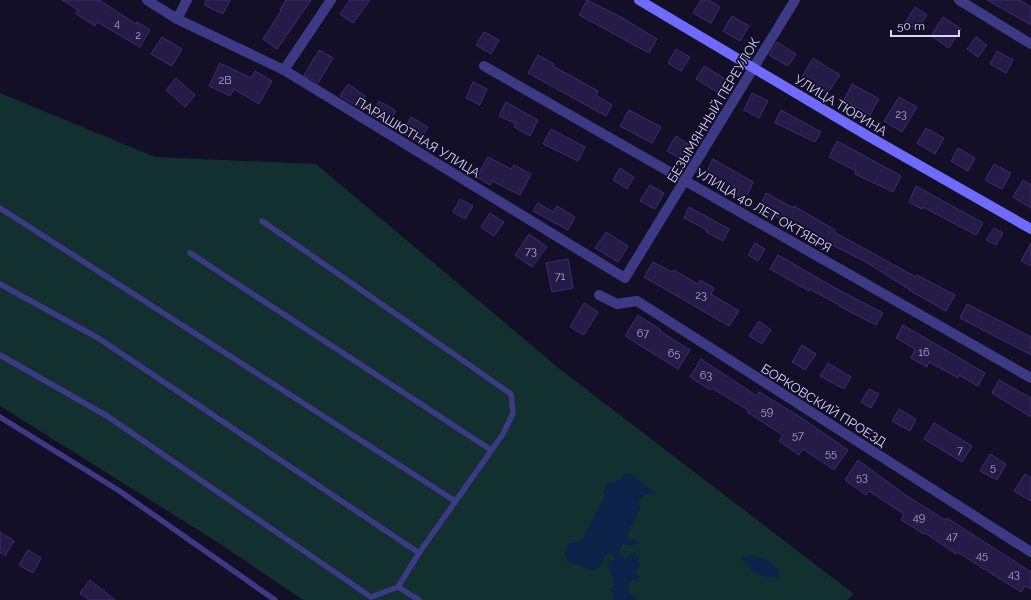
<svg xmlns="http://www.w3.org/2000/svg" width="1031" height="600" font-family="Raleway,sans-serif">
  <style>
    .green { fill: #12302f }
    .water { fill: #0c2248 }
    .building { fill: #241b47; stroke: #3b2d73 }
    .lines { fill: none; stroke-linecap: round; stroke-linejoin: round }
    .lane { stroke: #3d3a85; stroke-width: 5.5 }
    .street { stroke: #3d3a85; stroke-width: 10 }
    .secondary { stroke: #6f6bff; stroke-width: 10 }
    .labels { text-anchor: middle; stroke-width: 3.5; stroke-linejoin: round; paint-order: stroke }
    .number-label { font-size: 11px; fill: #aca6d1 }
    .street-label { font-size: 13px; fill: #d9d4ff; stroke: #130f26 }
  </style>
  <rect width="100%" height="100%" fill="#130f26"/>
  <!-- green -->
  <polygon class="green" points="0,93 155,157 316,164 561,370 854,594 847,600 303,600 214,540 0,406"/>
  <!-- water -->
  <g class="water">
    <polygon points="625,474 632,474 654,493 646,495 639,500 640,509 627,534 629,540 633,539 638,542 636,546 623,544 619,550 619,554 625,558 633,552 639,557 638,562 641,566 634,572 640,576 638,581 633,580 629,583 628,590 637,600 613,600 614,596 609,589 614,586 612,574 607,566 614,558 611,553 605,556 601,567 593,571 567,561 564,554 569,543 579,542 583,538 605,497 604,491 608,484 621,479"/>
    <path d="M749 555C762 556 769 560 778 569L779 577C756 579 755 573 740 557Z"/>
  </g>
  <!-- building -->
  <g class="building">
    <polygon points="62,0 99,0 136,24 137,22 150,30 140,47 97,22 95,26 76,14 78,10"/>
    <polygon points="206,0 230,0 223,14 204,5"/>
    <polygon points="286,0 311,0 277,49 263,39 281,11 280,10"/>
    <polygon points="350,0 370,0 353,23 340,14"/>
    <polygon points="587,0 621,17 657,39 649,53 579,15"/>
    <polygon points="701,0 709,0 720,7 711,23 693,13"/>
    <polygon points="987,0 1020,0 1031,7 1031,25"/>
    <polygon points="915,7 927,15 917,30 905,23"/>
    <polygon points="732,16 749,26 740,41 723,31"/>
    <polygon points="943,17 961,29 949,48 931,36"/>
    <polygon points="484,32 499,40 491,54 476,45"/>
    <polygon points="162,37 182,49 172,66 151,54"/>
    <polygon points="976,37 987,45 978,57 967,49"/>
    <polygon points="777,42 796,54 788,66 769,55"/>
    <polygon points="676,49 690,57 681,71 668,63"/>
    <polygon points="319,50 333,58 318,83 304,75"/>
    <polygon points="997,51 1013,60 1006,73 990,64"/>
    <polygon points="538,55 554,64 553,66 598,91 596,95 612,105 606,116 528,73"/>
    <polygon points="813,58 840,75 828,93 802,77"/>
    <polygon points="220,63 251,78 255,71 272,81 259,104 234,89 230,96 209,86"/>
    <polygon points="704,66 730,82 722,95 696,79"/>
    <polygon points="176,78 195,95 185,107 166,90"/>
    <polygon points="473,82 487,89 480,105 466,98"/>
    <polygon points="348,84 365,96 358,107 340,96"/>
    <polygon points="852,84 879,99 870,115 844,100"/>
    <polygon points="752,93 768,101 759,118 744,110"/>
    <polygon points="899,97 917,107 902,132 884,121"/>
    <polygon points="379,101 396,111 388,124 372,115"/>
    <polygon points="506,102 538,120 530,136 514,127 516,124 499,116"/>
    <polygon points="629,110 661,127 652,143 620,126"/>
    <polygon points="781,110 821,132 815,142 775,123"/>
    <polygon points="411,117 428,127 419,143 402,133"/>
    <polygon points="926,128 944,138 935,154 917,143"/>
    <polygon points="551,129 585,147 578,161 543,144"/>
    <polygon points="676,136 691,146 682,160 667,151"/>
    <polygon points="837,141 901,176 893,192 855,174 856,171 829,157"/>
    <polygon points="958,148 975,158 968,171 951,161"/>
    <polygon points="488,157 511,169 514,165 531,174 520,195 492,181 490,185 477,177"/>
    <polygon points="713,159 753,182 745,200 704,177"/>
    <polygon points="994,164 1011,173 1002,189 985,180"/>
    <polygon points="620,168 634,177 627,189 613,180"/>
    <polygon points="1023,180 1031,185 1031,208 1013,197"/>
    <polygon points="650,185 664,193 655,209 640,201"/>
    <polygon points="916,186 983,223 976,235 923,207 922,209 909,202"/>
    <polygon points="766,193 793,208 794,206 835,230 834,232 916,277 917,275 955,295 946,311 909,290 909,289 864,261 775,216 773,218 758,210"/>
    <polygon points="460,199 473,206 465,219 453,212"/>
    <polygon points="538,203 553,212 557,206 575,217 568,230 533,211"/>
    <polygon points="689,207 729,229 723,241 706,232 707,230 684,218"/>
    <polygon points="490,213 504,222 494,236 481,227"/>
    <polygon points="994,228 1003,233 996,245 986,240"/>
    <polygon points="606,232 628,246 618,262 595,248"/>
    <polygon points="529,234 547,247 532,267 515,255"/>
    <polygon points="755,243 765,249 758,261 748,255"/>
    <polygon points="1031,243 1031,266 1021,261"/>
    <polygon points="778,255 835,288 883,313 876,325 839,306 839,305 810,289 809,291 770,269"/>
    <polygon points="568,259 573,288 552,292 546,263"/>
    <polygon points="653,262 672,272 674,270 698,284 700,280 714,288 711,294 739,311 729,326 644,277"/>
    <polygon points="584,303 598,312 584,335 570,327"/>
    <polygon points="967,304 1031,337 1031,355 960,318"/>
    <polygon points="638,315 661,330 660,331 690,350 678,369 625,336"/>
    <polygon points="759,321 771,330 762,344 749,336"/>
    <polygon points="903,325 985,373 978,386 959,375 958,378 929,362 927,367 911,358 915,349 896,338"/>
    <polygon points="802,345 816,354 805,370 792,362"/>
    <polygon points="701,359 757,396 759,392 797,415 848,450 834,470 803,449 799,455 779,441 783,435 747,412 748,410 712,388 710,390 690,377"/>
    <polygon points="828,363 851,377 844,389 820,376"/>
    <polygon points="999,380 1031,398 1031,417 992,393"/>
    <polygon points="869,389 879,394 871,408 861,402"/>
    <polygon points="899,409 916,419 910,431 892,421"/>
    <polygon points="934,423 972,446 962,462 924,439"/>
    <polygon points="990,454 1006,464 997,480 980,471"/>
    <polygon points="858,460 904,494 945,520 947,518 1031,572 1031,589 1025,586 1021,592 957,552 956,554 925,533 924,534 901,520 904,514 869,491 866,495 845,480"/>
    <polygon points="1025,474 1031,478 1031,501 1014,491"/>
    <polygon points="0,532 14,541 5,556 0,552"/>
    <polygon points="28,550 41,558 33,573 19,565"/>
    <polygon points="90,580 115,600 89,600 80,593"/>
  </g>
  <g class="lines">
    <!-- lane -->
    <g class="lane">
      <polyline points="0,208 455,501"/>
      <polyline points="262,221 511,394 513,413 503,434 419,553 398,587"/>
      <polyline points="190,253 491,450"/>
      <polyline points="0,284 98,338 419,553"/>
      <polyline points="0,355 107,416 371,597 398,587 419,600"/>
      <polyline points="0,417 118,490 275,600"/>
    </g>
    <!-- street -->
    <g class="street">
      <polyline points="147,0 177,19 284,70 625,278 795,0"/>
      <polyline points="959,0 1031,44"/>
      <polyline points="177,19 187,0"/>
      <polyline points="484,66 1031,378"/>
      <polyline points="284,70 331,0"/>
      <polyline points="599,295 617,304 637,301 1031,552"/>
    </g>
    <!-- secondary -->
    <polyline class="secondary" points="639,0 868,136 1031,229"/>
  </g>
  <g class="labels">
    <!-- number labels -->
    <g class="number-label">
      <text x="117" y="27">4</text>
      <text x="138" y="39">2</text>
      <text x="225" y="84">2В</text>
      <text x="901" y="118">23</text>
      <text x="531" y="255">73</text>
      <text x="560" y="280">71</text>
      <text x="701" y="299">23</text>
      <text x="643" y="337">67</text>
      <text x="924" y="356">16</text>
      <text x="674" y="357">65</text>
      <text x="706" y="379">63</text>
      <text x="767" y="415">59</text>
      <text x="798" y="439">57</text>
      <text x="960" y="454">7</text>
      <text x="831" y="457">55</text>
      <text x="993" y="471">5</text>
      <text x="862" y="481">53</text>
      <text x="919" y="521">49</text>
      <text x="952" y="540">47</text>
      <text x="982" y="559">45</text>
      <text x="1014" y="578">43</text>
    </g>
    <!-- street labels -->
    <g class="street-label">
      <text transform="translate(841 105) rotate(31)" y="5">УЛИЦА ТЮРИНА</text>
      <text transform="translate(713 110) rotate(-59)" y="5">БЕЗЫМЯННЫЙ ПЕРЕУЛОК</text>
      <text transform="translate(418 137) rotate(31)" y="5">ПАРАШЮТНАЯ УЛИЦА</text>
      <text transform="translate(764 210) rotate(30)" y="5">УЛИЦА 40 ЛЕТ ОКТЯБРЯ</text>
      <text transform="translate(824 405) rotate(32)" y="5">БОРКОВСКИЙ ПРОЕЗД</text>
    </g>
  </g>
  <!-- scale -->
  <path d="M891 30v6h68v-6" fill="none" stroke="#d9d4ff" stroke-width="2"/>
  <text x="897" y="30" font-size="12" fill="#d9d4ff" stroke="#130f26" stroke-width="3" paint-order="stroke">50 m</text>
</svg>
